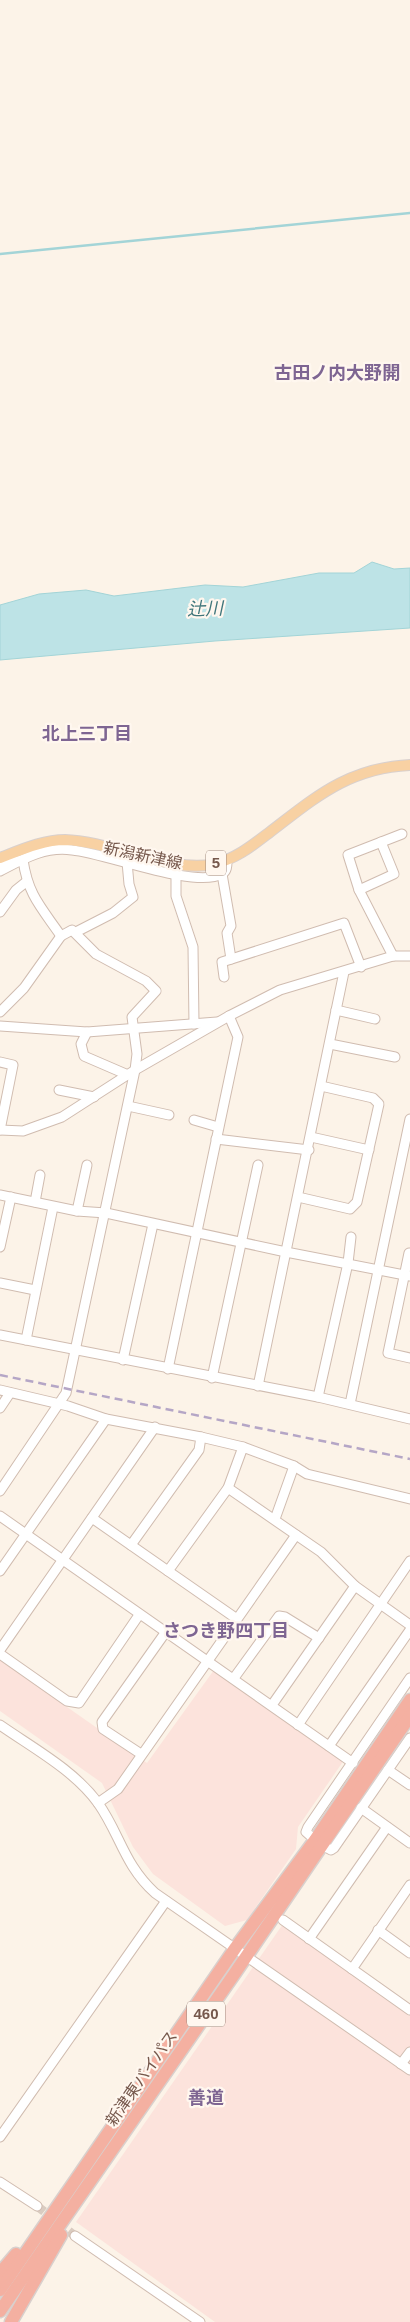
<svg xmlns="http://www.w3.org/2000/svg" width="410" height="2322" font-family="Arial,'Noto Sans JP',sans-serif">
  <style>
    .commercial { fill: #fce3dc }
    .water { fill: #bde3e6; stroke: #a3d4d7 }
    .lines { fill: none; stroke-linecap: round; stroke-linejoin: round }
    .stream { stroke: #a3d4d7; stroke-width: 2.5 }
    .minor-tunnel { stroke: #daccc1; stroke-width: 9; stroke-dasharray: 9 4.5; stroke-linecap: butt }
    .minor-casing { stroke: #d0bcb0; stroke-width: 11 }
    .major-casing { stroke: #d9d0cd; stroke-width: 12 }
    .highway-casing { stroke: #d9d0cd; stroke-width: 15 }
    .minor { stroke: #fff; stroke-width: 9 }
    .major { stroke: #f8d1a3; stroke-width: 10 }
    .highway { stroke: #f4b0a1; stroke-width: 12 }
    .rail { stroke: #b5a6c6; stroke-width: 2.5; stroke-dasharray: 8 5; stroke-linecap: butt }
    .labels { text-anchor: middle; stroke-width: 4.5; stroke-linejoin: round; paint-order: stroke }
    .shield { fill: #fff7ef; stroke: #9f887d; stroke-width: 1 }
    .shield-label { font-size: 15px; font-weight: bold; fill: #76584c }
    .street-label { font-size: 16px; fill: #76584c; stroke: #fff7ef }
    .neighbourhood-label { font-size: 18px; font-weight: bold; fill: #7e6592; stroke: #fff7ef }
    .water-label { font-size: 18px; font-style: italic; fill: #40767b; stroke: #fff7ef }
  </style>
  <rect width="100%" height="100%" fill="#fcf3e8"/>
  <!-- commercial -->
  <g class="commercial">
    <polygon points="0,1660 147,1763 214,1670 342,1760 342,1763 298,1827 296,1849 247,1920 225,1926 153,1874 133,1847 102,1783 0,1711"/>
    <polygon points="283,1924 410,2013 410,2322 215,2322 76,2222"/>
  </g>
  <!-- water -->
  <polygon class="water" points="372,562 394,569 410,568 410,628 215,641 0,660 0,605 39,594 86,590 114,596 205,585 243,587 319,573 354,573"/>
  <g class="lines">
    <!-- stream -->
    <polyline class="stream" points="0,254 410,213"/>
    <!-- minor-tunnel -->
    <polyline class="minor-tunnel" points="37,2206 75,2236"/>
    <!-- minor casing -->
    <g class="minor-casing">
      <g id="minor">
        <path d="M0 864 23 860C28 895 41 907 61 936"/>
        <path d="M0 871C23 859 45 846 72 850 106 853 194 889 222 874 227 871 227 866 227 861"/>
        <polyline points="222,874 231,926 227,933 231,959"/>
        <polyline points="176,875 176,896 193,947 194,1024"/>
        <polyline points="359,890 394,874 381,842"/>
        <polyline points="0,912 16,890 26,882"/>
        <polyline points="76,932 113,913 133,897 129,884 127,862"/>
        <polyline points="393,956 359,890 348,855 402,834"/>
        <polyline points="224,977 222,962 344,923 361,967"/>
        <polyline points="336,1010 375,1019"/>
        <polyline points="0,1012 24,988 61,936 72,930 96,954 146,981 156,991 132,1017 137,1054 135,1070 66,1393 0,1491"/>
        <polyline points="0,1026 87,1032 217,1022"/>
        <polyline points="87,1032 81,1044 84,1056 128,1075"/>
        <polyline points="330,1044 395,1057"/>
        <polyline points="0,1062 13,1065 0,1130"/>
        <polyline points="59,1090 94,1097"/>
        <polyline points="128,1106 169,1115"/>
        <polyline points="194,1120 218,1127"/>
        <polyline points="0,1130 23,1131 62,1117 135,1070 229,1016 280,990 393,956 410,956"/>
        <polyline points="311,1137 369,1150"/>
        <polyline points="216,1139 309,1150"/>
        <polyline points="0,1195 77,1211 106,1213 286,1252 410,1276"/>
        <polyline points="298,1197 350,1209 357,1202 379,1104 373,1098 321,1086"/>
        <polyline points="35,1202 40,1175"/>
        <polyline points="77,1211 87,1165"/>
        <polyline points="0,1247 11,1197"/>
        <polyline points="409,1253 388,1353 410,1358"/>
        <polyline points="0,1283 35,1290"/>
        <polyline points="0,1335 318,1397 410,1419"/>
        <polyline points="26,1340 53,1207"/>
        <polyline points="123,1360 153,1224"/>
        <polyline points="168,1369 238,1037 229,1016"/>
        <polyline points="212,1378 258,1165"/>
        <polyline points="258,1386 344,972"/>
        <polyline points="0,1390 68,1406 106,1419 201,1437 199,1450 131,1545"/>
        <polyline points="318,1397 348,1263 351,1237"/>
        <polyline points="350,1404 410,1119"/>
        <polyline points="0,1408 10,1393"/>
        <polyline points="201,1437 243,1447"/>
        <polyline points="228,1488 321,1552 355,1586 410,1625"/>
        <polyline points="0,1516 353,1763"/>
        <polyline points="92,1518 168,1571"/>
        <polyline points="275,1519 294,1466"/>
        <polyline points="0,1571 106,1419"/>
        <polyline points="237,1619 168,1571 228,1488 243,1447 294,1466 307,1474 410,1499"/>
        <polyline points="0,1650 155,1427"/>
        <polyline points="0,1654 67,1701 79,1703 139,1615"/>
        <polyline points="234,1678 279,1616 285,1617 319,1638"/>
        <polyline points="272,1705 355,1586"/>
        <path d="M0 1725C33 1748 74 1770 98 1803 120 1834 124 1865 155 1893L410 2070"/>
        <polyline points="298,1725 410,1561"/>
        <polyline points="329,1746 410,1630"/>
        <polyline points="141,1754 103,1729 102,1722 165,1633"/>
        <polyline points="388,1770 410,1785"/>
        <polyline points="98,1803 118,1789 296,1535"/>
        <polyline points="361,1808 410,1843"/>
        <polyline points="315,1840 306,1832 308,1827 410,1678"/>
        <polyline points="322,1845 331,1850 334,1848 410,1738"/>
        <polyline points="283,1920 410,2010"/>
        <polyline points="378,1930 410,1953"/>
        <polyline points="309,1939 387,1827"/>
        <polyline points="352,1969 410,1885"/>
        <polyline points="401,2064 410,2052"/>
        <polyline points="0,2137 166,1901"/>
        <polyline points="0,2182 37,2206"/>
        <polyline points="75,2236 200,2322"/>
      </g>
    </g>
    <!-- major casing -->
    <g class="major-casing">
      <path id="major" d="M0 858C21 850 43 840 65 840 110 841 173 874 214 864 236 859 253 845 270 832 316 797 348 768 410 765"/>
    </g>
    <!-- highway casing -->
    <g class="highway-casing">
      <g id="highway">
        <polyline points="0,2273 16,2254"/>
        <polyline points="0,2290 236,1947 315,1840 410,1700"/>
        <polyline points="0,2311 235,1973 410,1716"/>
        <polyline points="11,2322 61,2235"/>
      </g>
    </g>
    <!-- minor -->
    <use href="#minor" class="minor"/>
    <!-- major -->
    <use href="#major" class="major"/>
    <!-- highway -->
    <use href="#highway" class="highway"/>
    <!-- rail -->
    <polyline class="rail" points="0,1375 410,1459"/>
  </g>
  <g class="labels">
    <!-- shield labels -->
    <g class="shield">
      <rect x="206" y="850.5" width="20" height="25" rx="4"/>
      <rect x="187" y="2001.5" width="38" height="25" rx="4"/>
    </g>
    <g class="shield-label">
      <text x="216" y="868">5</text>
      <text x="206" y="2019">460</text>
    </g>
    <!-- street labels -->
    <g class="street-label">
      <text transform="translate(143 855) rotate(12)" y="6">新潟新津線</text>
      <text transform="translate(141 2078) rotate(-55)" y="6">新津東バイパス</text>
    </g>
    <!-- neighbourhood labels -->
    <g class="neighbourhood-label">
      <text x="337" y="379">古田ノ内大野開</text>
      <text x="87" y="740">北上三丁目</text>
      <text x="226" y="1637">さつき野四丁目</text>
      <text x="206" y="2104">善道</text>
    </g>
    <!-- water labels -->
    <g class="water-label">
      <text transform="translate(205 609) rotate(-2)" y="6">辻川</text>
    </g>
  </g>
</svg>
